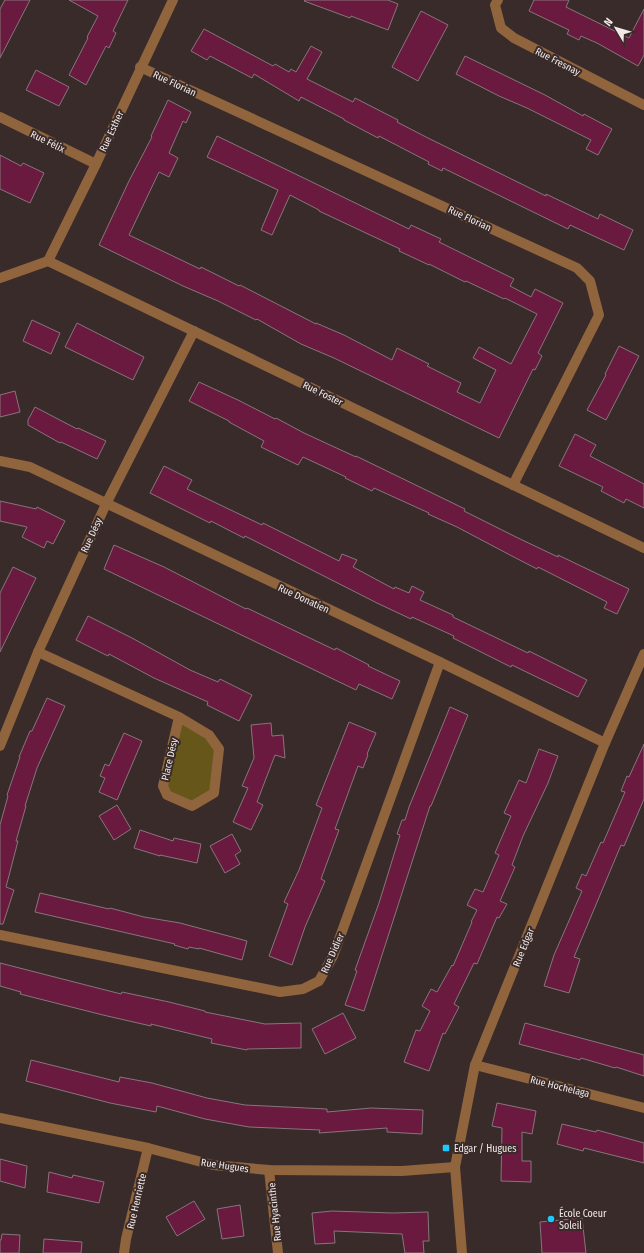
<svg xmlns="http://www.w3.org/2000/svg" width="644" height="1253" font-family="'Fira Sans Condensed',sans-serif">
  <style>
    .green { fill: #66561a }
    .building { fill: #6a1a3f; stroke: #85767b }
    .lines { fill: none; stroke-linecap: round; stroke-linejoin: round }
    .street { stroke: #90643c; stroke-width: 10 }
    .poi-dot { fill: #1dc9fc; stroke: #382b29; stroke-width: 1.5 }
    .labels { text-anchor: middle; stroke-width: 4; stroke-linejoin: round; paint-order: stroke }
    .street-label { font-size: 10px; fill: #f1e8e7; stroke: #382b29 }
    .poi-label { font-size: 10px; fill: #f1e8e7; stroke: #382b29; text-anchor: start }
  </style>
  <rect width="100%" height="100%" fill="#382b29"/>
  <!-- green -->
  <polygon class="green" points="179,717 219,749 214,793 192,806 167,795 163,786"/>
  <!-- building -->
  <g class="building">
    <polygon points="5,0 30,0 0,58 0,9"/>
    <polygon points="69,0 128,0 113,31 116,33 109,48 106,46 86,85 69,75 88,38 87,37 98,16"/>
    <polygon points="305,0 388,0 398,4 388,30 351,16 350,18 304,1"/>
    <polygon points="534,0 569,0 566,7 629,38 644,9 644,55 638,66 597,43 581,36 579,40 567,34 569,30 529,11"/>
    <polygon points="421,11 448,25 418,81 392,67"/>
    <polygon points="204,29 273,66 275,64 289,72 291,69 296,72 311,46 322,52 307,79 353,102 355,98 398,120 397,122 428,138 546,196 546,194 598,219 600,214 633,230 624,250 570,225 568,229 443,168 442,171 428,164 429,162 379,136 378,138 344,120 344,119 301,97 299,101 254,74 252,78 210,56 207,60 191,51"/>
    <polygon points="465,56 545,95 583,116 584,114 612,129 598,155 586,149 591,140 527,108 499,96 456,74"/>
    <polygon points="36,70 69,87 59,106 26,90"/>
    <polygon points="168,100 191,112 186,123 183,121 169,153 178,158 169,177 159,172 129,235 200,269 201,267 239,286 240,285 316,324 316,323 344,335 392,360 397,348 429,364 427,366 461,383 457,392 480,403 496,370 473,358 479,347 511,364 537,314 505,298 504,299 466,281 465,282 429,264 429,265 399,251 400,249 319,211 319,210 290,195 272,235 261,230 278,190 207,157 217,136 409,229 411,225 441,239 439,242 514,279 510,286 531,297 535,289 563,303 538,353 542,356 535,370 533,369 499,438 334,358 301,344 257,319 256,320 218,301 183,286 99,245 129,181 152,137 151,136"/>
    <polygon points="0,155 21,166 23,163 44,173 30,203 0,189"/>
    <polygon points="32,320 60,333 51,354 23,341"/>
    <polygon points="77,323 144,357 133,380 65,347"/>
    <polygon points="619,346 639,356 606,420 587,410 606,375 605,374"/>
    <polygon points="199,382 240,401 275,419 276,418 304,433 356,457 356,456 465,509 464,511 518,538 558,557 558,555 629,589 617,614 604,608 607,602 538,567 537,569 510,555 457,527 428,514 429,513 374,488 372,491 345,478 346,477 303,457 298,465 261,447 264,441 229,422 229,421 189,401"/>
    <polygon points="15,391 20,412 0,417 0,395"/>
    <polygon points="35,407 77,429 78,428 106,441 97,459 61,442 60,443 28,425 28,420"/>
    <polygon points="575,434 596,445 590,456 644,484 644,508 626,499 624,503 601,491 603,487 559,466"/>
    <polygon points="164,466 192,480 187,489 262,525 263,523 339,561 342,554 357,560 353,567 394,589 395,587 409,593 412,586 424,592 420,600 453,615 453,617 528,653 529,651 587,680 578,697 512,665 511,667 453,638 454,636 412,617 411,619 377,603 245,536 244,538 211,521 210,523 150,493"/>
    <polygon points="0,501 36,509 37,507 65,521 53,544 47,541 44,548 22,537 27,527 0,521"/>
    <polygon points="114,545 164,567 246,609 247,608 335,650 336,648 369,665 368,666 400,681 392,699 359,684 356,690 104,569"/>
    <polygon points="13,567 36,578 0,652 0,593"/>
    <polygon points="88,616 132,638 190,670 218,682 220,679 252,695 239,721 207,705 208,702 154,678 109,654 108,656 76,640"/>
    <polygon points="47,698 65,706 37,768 25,806 26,806 16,841 18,841 6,887 14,890 3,924 0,924 0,825 8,796 7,795 20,757 19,757 30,731 32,731"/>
    <polygon points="450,707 468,715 431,806 430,806 364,1011 345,1005 357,971 355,970 379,903 400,835 397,834 402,820 405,820 409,807"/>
    <polygon points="349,722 376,733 367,754 368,755 363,768 358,766 335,829 339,830 321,879 325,881 305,927 292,965 269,956 288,904 284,902 299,870 322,808 316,805"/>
    <polygon points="271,723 272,736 283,735 285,758 275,755 257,802 263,805 251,830 233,822 248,788 242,786 254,758 251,725"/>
    <polygon points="124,733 142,741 117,800 99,792 105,778 100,776 105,764 109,766"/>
    <polygon points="644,744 644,799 624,846 621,845 574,957 580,959 569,993 544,986 554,955 582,891 576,888 582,874 586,876 601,842 603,843 625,792 621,791 627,776 629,777"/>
    <polygon points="539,749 558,756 548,783 523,836 512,865 515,867 500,901 507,904 499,918 497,917 477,964 474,963 454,1004 459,1007 445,1034 443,1033 429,1071 404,1062 416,1030 420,1031 430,1011 422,1006 431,989 437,992 452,965 453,966 472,922 471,922 477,910 467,905 475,889 483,892 499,855 495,853 511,816 504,813 519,780 526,783"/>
    <polygon points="117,805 131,829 114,840 99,816"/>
    <polygon points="140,830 173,841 174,838 201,844 197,863 160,855 160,856 134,848"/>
    <polygon points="232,834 241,851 235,855 240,864 225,873 210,846"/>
    <polygon points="40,893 109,909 110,908 144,917 180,923 247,941 242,960 199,948 199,949 189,947 188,949 174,945 175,944 35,912"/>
    <polygon points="0,963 121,994 122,992 169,1002 205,1011 205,1012 265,1024 301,1023 301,1048 247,1049 247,1050 211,1043 212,1039 151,1024 151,1026 103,1015 20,994 21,992 0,986"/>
    <polygon points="343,1013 356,1038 325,1054 312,1029"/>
    <polygon points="525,1023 644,1055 644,1076 616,1067 615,1068 581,1058 580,1060 519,1044"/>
    <polygon points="31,1060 119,1082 120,1077 152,1083 207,1098 245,1105 327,1109 327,1112 371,1108 423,1110 422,1134 387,1132 387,1128 319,1133 320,1130 249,1127 205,1119 157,1106 156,1112 110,1103 26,1081"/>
    <polygon points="497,1103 536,1111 532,1134 522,1132 522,1161 531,1161 531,1182 501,1181 502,1128 492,1126"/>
    <polygon points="562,1124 596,1132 597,1130 644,1143 644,1163 584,1148 583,1151 557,1144"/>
    <polygon points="0,1159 27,1166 25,1188 0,1181"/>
    <polygon points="49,1172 72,1178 73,1175 104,1182 99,1203 47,1192"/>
    <polygon points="194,1201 205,1219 177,1236 166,1217"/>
    <polygon points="240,1205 244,1236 222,1239 217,1209"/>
    <polygon points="332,1211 393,1213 428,1212 429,1241 423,1241 424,1253 405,1253 402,1234 334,1231 335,1243 315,1244 312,1213"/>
    <polygon points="582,1218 586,1253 542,1253 540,1222"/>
    <polygon points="2,1234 20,1235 19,1253 0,1253 0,1240 1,1240"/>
    <polygon points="44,1239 82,1242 81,1253 43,1253"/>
  </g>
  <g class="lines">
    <!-- street -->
    <g class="street">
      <polyline points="498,0 495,5 501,28 514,38 644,105"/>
      <polyline points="140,67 577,268 590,281 599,315 513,485"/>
      <polyline points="0,117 96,164"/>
      <polyline points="48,261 96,164 173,0"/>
      <polyline points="0,278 48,261 644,548"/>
      <polyline points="0,461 30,467 440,662 605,743"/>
      <polyline points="38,652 179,717 209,735 219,749 214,793 192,806 167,795 163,786 179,717"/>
      <polyline points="0,746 38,652 106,504 194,331"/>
      <polyline points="0,935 280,992 303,989 319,981 333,956 440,662"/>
      <polyline points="475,1065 644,1108"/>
      <polyline points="0,1118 148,1148 213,1165 269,1170 402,1171 455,1167"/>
      <polyline points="269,1170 278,1253"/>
      <polyline points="124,1253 126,1239 148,1148"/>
      <polyline points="462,1253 455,1167 475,1065 605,743 644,654"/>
    </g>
  </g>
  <!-- markers -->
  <g class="poi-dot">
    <rect x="442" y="1144" width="8" height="8" rx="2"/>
    <circle cx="551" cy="1219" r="4"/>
  </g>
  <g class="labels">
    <!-- street labels -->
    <g class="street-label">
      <text transform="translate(558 61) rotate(27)" y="4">Rue Fresnay</text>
      <text transform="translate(175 83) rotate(25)" y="4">Rue Florian</text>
      <text transform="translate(111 131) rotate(-65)" y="4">Rue Esther</text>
      <text transform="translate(48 141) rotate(26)" y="4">Rue Félix</text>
      <text transform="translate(470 218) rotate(25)" y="4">Rue Florian</text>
      <text transform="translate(323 393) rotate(26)" y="4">Rue Foster</text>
      <text transform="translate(91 535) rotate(-65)" y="4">Rue Désy</text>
      <text transform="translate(304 598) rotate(25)" y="4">Rue Donatien</text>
      <text transform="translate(169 759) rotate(-77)" y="4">Place Désy</text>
      <text transform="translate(523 947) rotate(-68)" y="4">Rue Edgar</text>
      <text transform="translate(332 953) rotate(-66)" y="4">Rue Didier</text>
      <text transform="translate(560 1086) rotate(14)" y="4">Rue Hochelaga</text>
      <text transform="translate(225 1165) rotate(8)" y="4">Rue Hugues</text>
      <text transform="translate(136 1201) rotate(-77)" y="4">Rue Henriette</text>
      <text transform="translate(274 1212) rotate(-96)" y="4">Rue Hyacinthe</text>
    </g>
    <!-- poi labels -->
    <g class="poi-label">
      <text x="454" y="1152">Edgar / Hugues</text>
      <text x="559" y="1217">École Coeur<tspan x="559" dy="12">Soleil</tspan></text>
    </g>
  </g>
  <!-- north arrow -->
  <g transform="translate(616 28) rotate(308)" stroke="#382b29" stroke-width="3" paint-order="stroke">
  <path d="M0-3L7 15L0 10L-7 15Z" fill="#f1e8e7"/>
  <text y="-6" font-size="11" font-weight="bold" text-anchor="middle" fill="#f1e8e7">N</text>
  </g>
</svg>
